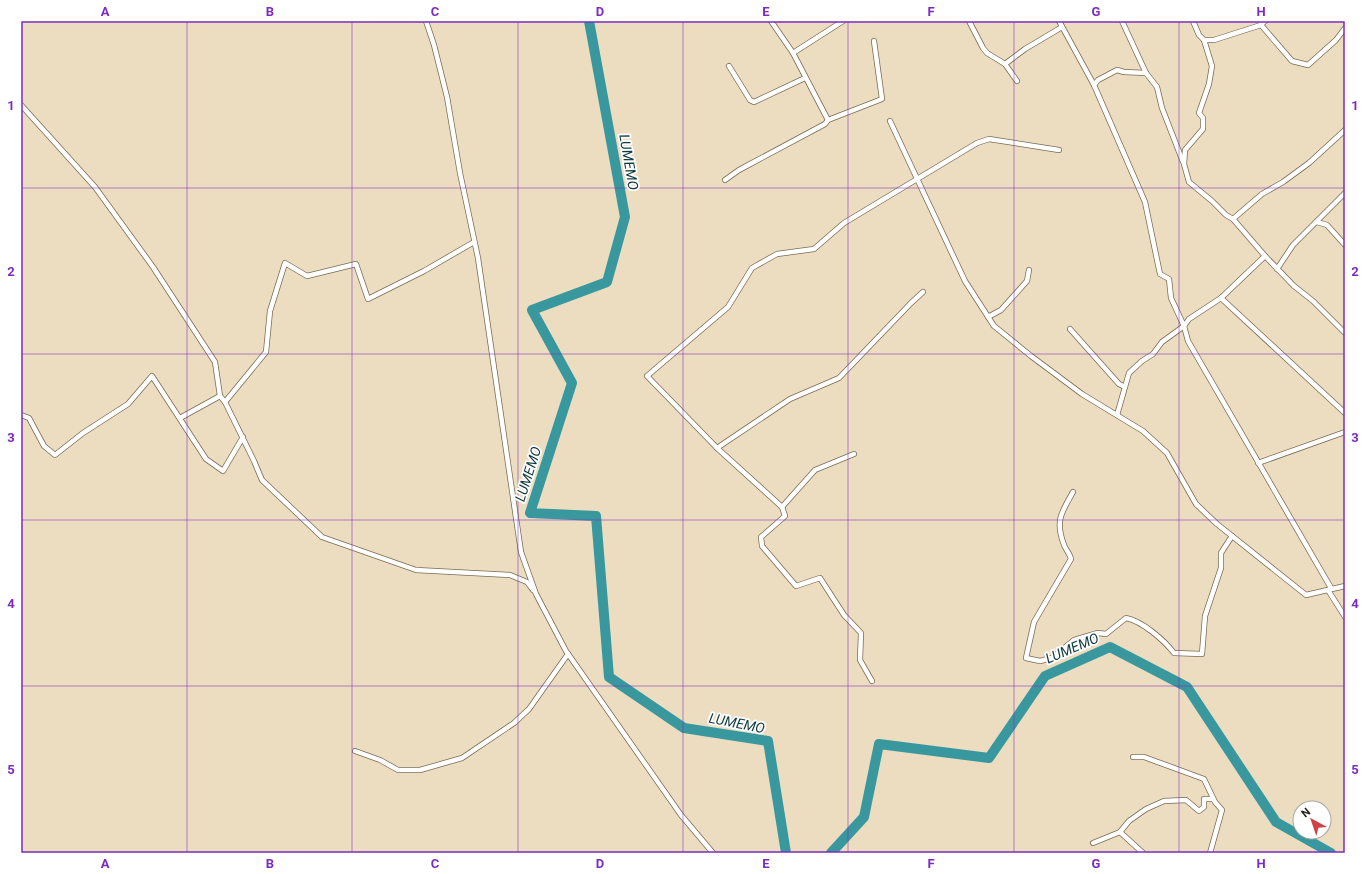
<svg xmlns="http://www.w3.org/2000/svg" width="1366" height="874" font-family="Roboto,sans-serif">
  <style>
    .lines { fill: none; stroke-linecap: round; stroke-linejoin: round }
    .river { stroke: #39989d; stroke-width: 10 }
    .street-casing { stroke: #786b52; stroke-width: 6 }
    .street { stroke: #fff; stroke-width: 4.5 }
    .grid { fill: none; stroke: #7b2cbf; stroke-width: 1; stroke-opacity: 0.55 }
    .labels { text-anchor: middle; stroke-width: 3.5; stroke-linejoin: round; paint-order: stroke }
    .water-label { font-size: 14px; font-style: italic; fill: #0e3a3d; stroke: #fff }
    .neatline { fill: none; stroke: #7b2cbf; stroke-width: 1.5 }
    .grid-label { font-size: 13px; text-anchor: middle; font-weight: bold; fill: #7b2cbf }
  </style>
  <rect width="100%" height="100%" fill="#ecddc1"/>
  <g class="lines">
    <!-- river -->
    <g class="river">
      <polyline points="589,21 625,217 607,282 532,310 572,383 530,513 596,516 609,677 684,728 768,741 786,853"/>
      <polyline points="831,853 864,817 879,744 989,758 1045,676 1110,647 1187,687 1276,822 1331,853"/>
    </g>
    <!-- street casing -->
    <g class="street-casing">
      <g id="street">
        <polyline points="426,21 434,45 447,97 460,173 478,258 521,552 536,594 566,651 681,815 713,853"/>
        <polyline points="771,21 793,53 828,120"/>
        <polyline points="969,21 983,48 987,53 1005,64 1017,81"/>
        <polyline points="1059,21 1094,85 1145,202 1160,274 1169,279 1171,298 1184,326 1162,342 1153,354 1142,361 1129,373 1117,415"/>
        <polyline points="1122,21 1146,73 1157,87 1162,108 1183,162"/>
        <polyline points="1193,21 1199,35 1204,40 1214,40 1261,25 1265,21"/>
        <polyline points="1261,21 1261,25 1292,61 1308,65 1336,40 1345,28"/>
        <polyline points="1204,40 1212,66 1209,84 1199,113 1203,118 1203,129 1185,150 1184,164 1189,182 1212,201 1226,215 1233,219"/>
        <polyline points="793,53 843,21"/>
        <polyline points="1005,64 1025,49 1062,27"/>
        <polyline points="729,66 750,100 754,102 805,78"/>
        <polyline points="1094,85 1098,80 1117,70 1124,72 1146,73"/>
        <polyline points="21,105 95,187 153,267 215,362 220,396 225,402 254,461 262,480 322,537 416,570 510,575 527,582 533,590"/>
        <polyline points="890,121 965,281 994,326 1031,356 1082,394 1143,431 1167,453 1196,504 1217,524 1306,595 1345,586"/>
        <polyline points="1345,130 1309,163 1283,182 1262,194 1233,219 1265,256 1294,286 1313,301 1345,333"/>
        <polyline points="725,180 739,170 825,124 828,120 882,99 874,41"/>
        <polyline points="1317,222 1327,225 1345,245"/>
        <polyline points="1265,256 1221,298 1189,319 1184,326 1188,341 1331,588"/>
        <polyline points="1277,269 1293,245 1345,193"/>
        <polyline points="1221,298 1345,413"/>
        <polyline points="988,317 1001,310 1027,281 1029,270"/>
        <polyline points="1070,329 1119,384 1125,387"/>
        <polyline points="225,402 266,352 270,311 285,263 307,276 356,264 368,299 424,271 474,242"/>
        <polyline points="21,415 29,418 44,446 55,455 83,433 128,404 152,376 206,459 223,471 243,437"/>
        <polyline points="180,418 220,396"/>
        <polyline points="717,448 790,399 839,378 911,303 923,292"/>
        <polyline points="854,454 815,470 782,507 717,448 647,376 728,307 752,268 777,254 814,249 844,223 977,143 989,139 1059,150"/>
        <polyline points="1258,463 1345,432"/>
        <path d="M1073 492C1061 513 1055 521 1064 545 1066 550 1070 554 1071 559L1034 622 1026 658 1040 661 1052 658 1074 640 1098 633 1106 634 1126 618C1142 621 1164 640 1174 653L1202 654 1205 616 1221 568V553L1232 536"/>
        <polyline points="782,507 785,516 761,537 762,546 796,586 820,578 844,615 861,633 860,660 872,681"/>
        <polyline points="1328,590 1345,617"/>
        <polyline points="355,751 380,760 398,770 420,770 462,758 514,723 529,709 568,654"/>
        <polyline points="1133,757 1144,757 1204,779 1215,802 1222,810 1210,853"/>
        <polyline points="1120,832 1143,853"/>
        <polyline points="1093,843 1120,832 1129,821 1146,809 1164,801 1186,800 1199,811 1204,807 1204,799 1213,799"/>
      </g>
    </g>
    <!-- street -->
    <use href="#street" class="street"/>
  </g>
  <!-- grid -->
  <path class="grid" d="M187 21V853M352 21V853M518 21V853M683 21V853M848 21V853M1014 21V853M1179 21V853M21 188H1345M21 354H1345M21 520H1345M21 686H1345"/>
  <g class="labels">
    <!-- water labels -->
    <g class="water-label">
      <text transform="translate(629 162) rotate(80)" y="5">LUMEMO</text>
      <text transform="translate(528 474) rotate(-72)" y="5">LUMEMO</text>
      <text transform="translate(1072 648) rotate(-23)" y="5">LUMEMO</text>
      <text transform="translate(737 723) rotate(11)" y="5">LUMEMO</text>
    </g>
  </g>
  <!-- border -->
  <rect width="1366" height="874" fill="none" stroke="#ffffff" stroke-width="44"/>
  <!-- north arrow -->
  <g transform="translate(1312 820) rotate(320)"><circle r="19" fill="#ffffff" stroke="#a9a7a3"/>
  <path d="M0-3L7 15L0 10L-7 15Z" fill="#d14148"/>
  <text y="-6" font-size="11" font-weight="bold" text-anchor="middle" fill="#282318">N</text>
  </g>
  <rect x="22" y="22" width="1322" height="830" class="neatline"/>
  <g class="grid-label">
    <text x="105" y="16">A</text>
    <text x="270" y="16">B</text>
    <text x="435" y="16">C</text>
    <text x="600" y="16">D</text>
    <text x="766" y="16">E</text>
    <text x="931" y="16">F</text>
    <text x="1096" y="16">G</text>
    <text x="1261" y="16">H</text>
    <text x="11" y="110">1</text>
    <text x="1355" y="110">1</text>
    <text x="11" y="276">2</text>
    <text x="1355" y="276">2</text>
    <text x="11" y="442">3</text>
    <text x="1355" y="442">3</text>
    <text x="11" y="608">4</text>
    <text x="1355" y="608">4</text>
    <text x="11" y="774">5</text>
    <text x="1355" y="774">5</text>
    <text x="105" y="868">A</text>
    <text x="270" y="868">B</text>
    <text x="435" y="868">C</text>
    <text x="600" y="868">D</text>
    <text x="766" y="868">E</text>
    <text x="931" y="868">F</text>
    <text x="1096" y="868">G</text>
    <text x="1261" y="868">H</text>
  </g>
</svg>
